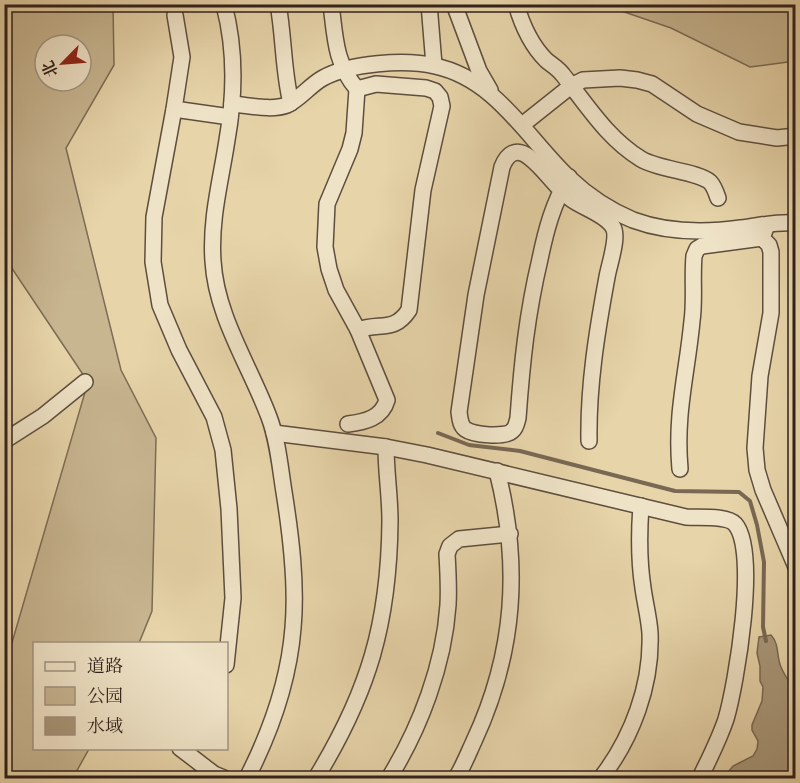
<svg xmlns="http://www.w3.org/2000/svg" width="800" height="783" font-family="Vollkorn,'Noto Serif SC',serif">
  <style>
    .green { fill: #c8b691; stroke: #7c6c56; stroke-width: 1.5; fill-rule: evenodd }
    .water { fill: #a99779; stroke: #796854; stroke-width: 1.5 }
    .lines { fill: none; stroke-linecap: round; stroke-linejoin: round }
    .stream { stroke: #796854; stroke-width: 4 }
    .minor-casing { stroke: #5e4e3f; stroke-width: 18 }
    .minor { stroke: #efe3c7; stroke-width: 15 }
  </style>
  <rect width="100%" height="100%" fill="#e7d4a9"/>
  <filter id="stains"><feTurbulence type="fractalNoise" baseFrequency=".00333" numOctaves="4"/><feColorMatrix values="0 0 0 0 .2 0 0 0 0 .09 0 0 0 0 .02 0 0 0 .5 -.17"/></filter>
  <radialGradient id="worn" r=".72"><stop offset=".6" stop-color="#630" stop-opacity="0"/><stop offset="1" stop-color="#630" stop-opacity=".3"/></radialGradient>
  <!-- green -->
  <g class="green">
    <path d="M5 5H113L114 65 66 148 121 370 156 438 152 611 139 643 34 644V748L89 749 75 774 70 778H5L4 670 88 382 5 258ZM45 45H81V81H45Z"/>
    <polygon points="604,5 795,5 795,61 750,67 671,28"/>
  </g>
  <!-- water -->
  <path class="water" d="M771 635C780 645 776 656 781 667 785 677 792 684 795 694V778H723L733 766 753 756 757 749 758 741 752 730V725L762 701 763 687 760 681V666L757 653 759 637Z"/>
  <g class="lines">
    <!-- stream -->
    <polyline class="stream" points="438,433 469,445 520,451 675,491 739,492 750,501 757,525 764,562 763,627 766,641"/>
    <!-- minor casing -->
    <g class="minor-casing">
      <g id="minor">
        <path d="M278 4C284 37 283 71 291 103"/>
        <path d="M331 4C335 36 335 64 357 89L354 133 350 149 327 204 325 247 329 269 336 290 358 330 387 400C382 418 365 422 348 424"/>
        <polyline points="429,4 434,65"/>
        <polyline points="454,4 479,71 490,90"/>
        <path d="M516 4C522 25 531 45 546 60 552 65 559 69 563 75 587 105 607 138 641 159 659 170 697 171 710 182 714 186 716 192 718 198"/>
        <path d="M224 5C236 50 235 95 227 140 221 180 210 219 213 261 216 316 250 366 269 417 278 441 280 467 284 492 291 536 297 584 293 628 289 679 270 733 247 778"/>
        <polyline points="175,15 182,57 174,109 154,217 153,262 160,305 179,350 214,417 223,450 229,509 233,598 226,665"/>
        <path d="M357 89 376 84 426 88 435 91 440 97 442 106 423 190 409 310C394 333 380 322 358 330"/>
        <path d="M232 104C248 105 271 111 287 105 300 99 310 85 323 78 350 63 405 59 435 66 496 79 527 138 569 178 588 196 609 210 633 220 668 233 705 233 741 228 759 226 778 221 796 223"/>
        <polyline points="174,109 230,117"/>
        <polyline points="522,125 571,86 583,80 620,78 637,80 652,84 697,114 739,132 777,138 796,136"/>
        <path d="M569 177C553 203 546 230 540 259 527 314 522 362 518 418 517 422 516 428 512 431 505 438 473 435 465 429 460 425 460 418 459 412L476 295 502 167C507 154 516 147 529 157 545 169 555 187 571 199 583 208 605 214 613 227 619 237 609 265 607 277 597 331 588 386 589 441"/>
        <polyline points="767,225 762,238 769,245 771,252 771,313 760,376 755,448 757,470 763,490 796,567"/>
        <path d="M274 433 386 447 427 455 686 517C698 518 727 515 735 524 759 551 736 685 726 719 719 740 709 759 700 778"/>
        <polyline points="4,441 43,416 85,382"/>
        <path d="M680 469C675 414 687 374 692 321 695 300 692 278 694 256L697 249 702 246 762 238"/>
        <polyline points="180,748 214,774 224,778"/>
        <path d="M316 778C369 691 389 623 390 521 390 496 386 472 386 447"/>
        <path d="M389 778C420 728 444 665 448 605 449 588 448 571 447 554L450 546 459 539 510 534"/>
        <path d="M456 778C463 767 468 754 474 741 515 653 521 565 497 471"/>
        <path d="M601 778C632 738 652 685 650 633 649 618 645 603 643 588 639 562 639 532 641 506"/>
      </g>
    </g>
    <!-- minor -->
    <use href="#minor" class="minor"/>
  </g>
  <!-- margin -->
  <rect width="800" height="783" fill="none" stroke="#e7d4a9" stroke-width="24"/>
  <rect x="6" y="6" width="788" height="771" fill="none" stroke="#30211c" stroke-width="3"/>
  <rect x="12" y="12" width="776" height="759" fill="none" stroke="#30211c" stroke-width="1.5"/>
  <!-- legend -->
  <rect x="33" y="642" width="195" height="108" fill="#efe3c7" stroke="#a39583" stroke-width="1.5"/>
  <rect x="45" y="662" width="30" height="9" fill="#efe3c7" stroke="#a39583" stroke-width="1.5"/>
  <text x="87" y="672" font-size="18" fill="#30211c">道路</text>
  <rect x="45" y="687" width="30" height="18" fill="#c8b691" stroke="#a39583" stroke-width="1.5"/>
  <text x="87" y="702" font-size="18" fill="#30211c">公园</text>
  <rect x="45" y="717" width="30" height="18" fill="#a99779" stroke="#a39583" stroke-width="1.5"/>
  <text x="87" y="732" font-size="18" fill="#30211c">水域</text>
  <!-- north arrow -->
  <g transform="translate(63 63) rotate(245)"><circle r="28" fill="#efe3c7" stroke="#a39583" stroke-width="1.5"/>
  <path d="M0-4.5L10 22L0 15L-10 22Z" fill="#8f2418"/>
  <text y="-9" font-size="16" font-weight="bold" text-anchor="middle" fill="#30211c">北</text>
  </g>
  <rect width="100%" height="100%" filter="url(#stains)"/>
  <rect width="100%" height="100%" fill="url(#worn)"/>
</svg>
